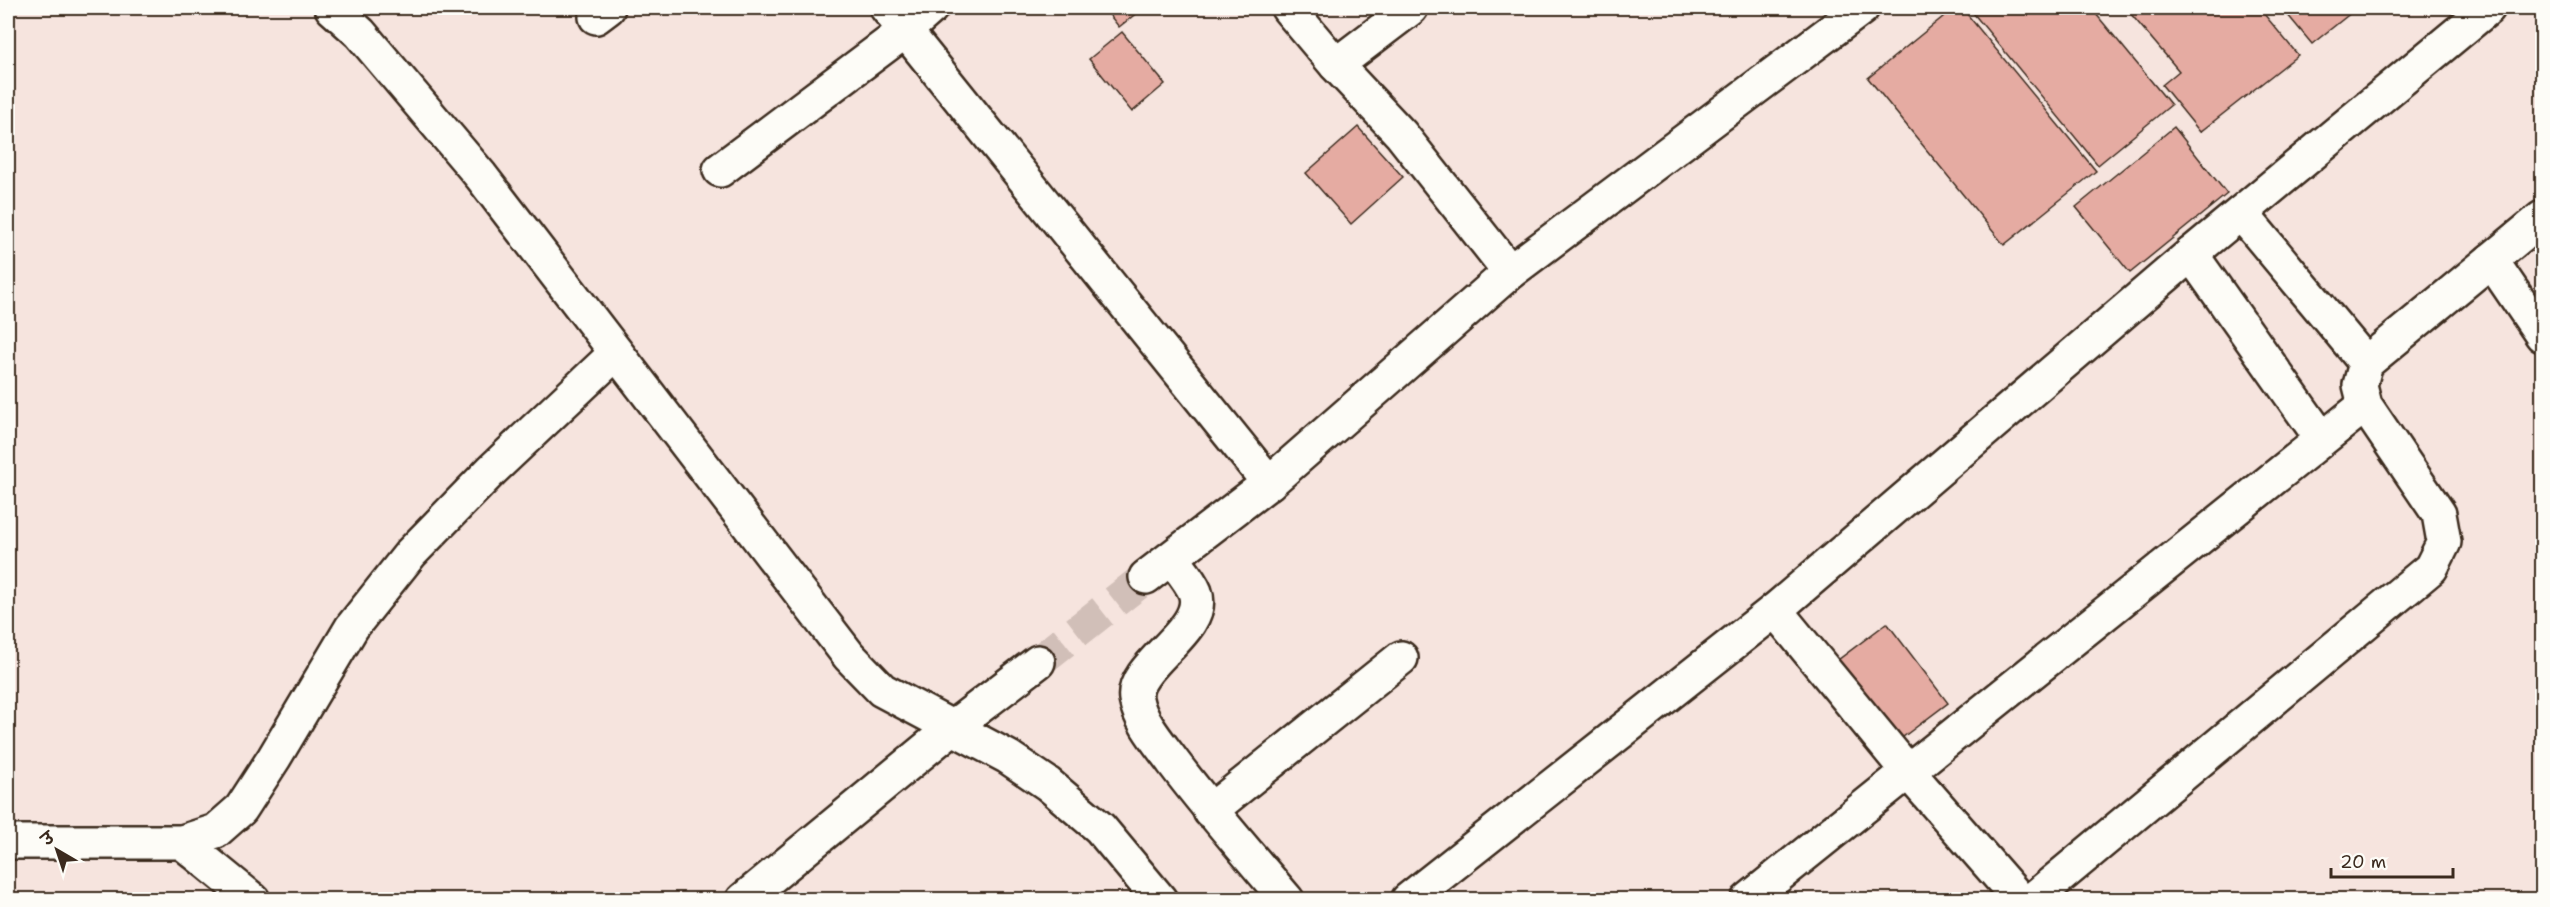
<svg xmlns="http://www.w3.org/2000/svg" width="2550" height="907" font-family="'Shantell Sans','Playpen Sans Deva',sans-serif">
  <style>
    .building { fill: #e5aba2; stroke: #3b2a1e; stroke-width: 1.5 }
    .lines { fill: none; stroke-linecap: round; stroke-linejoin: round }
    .minor-tunnel { stroke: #d1bfb8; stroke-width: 33; stroke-dasharray: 33 16; stroke-linecap: butt }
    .minor-casing { stroke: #3b2a1e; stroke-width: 38 }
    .minor { stroke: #fdfcf7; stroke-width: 33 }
  </style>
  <rect width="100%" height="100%" fill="#f6e4de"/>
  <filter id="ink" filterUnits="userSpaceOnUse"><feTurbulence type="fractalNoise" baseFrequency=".0167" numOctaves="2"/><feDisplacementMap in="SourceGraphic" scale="12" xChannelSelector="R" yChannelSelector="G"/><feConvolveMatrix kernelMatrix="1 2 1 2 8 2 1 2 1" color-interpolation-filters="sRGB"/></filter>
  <g filter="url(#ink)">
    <!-- building -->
    <g class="building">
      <polygon points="1104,8 1143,8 1119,27"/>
      <polygon points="1954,8 1962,8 2096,171 2004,245 1868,78"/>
      <polygon points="1969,8 2091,8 2171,105 2098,165"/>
      <polygon points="2136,8 2259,8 2298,55 2200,132 2162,85 2179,71 2130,13"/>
      <polygon points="2282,8 2357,8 2312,44"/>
      <polygon points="1122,32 1165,84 1132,112 1089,59"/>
      <polygon points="1358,127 1403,177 1351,224 1306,173"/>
      <polygon points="2174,127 2227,194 2130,273 2076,207"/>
      <polygon points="1887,623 1948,703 1899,740 1838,660"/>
    </g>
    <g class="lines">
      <!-- minor-tunnel -->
      <polyline class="minor-tunnel" points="1038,662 1146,577"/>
      <!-- minor casing -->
      <g class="minor-casing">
        <g id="minor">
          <polyline points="332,8 360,33 481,176 849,656 882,690 1008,757 1048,784 1100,828 1160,900"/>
          <polyline points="887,8 1269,483"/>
          <polyline points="1288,8 1336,65 1401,134 1510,272"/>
          <polyline points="596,17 608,8"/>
          <polyline points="1336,65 1411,8"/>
          <polyline points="720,170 905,31 931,8"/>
          <polyline points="2241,213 2366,363"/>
          <polyline points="2191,254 2322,439"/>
          <polyline points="2491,260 2542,335"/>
          <path d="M1172 558C1179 568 1190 580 1195 592 1209 630 1130 665 1136 699 1140 722 1160 744 1173 762 1209 810 1248 854 1287 900"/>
          <polyline points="1146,577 1269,483 1510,272 1862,8"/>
          <polyline points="1775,610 1909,773 2020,900"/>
          <polyline points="1210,811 1401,658"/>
          <polyline points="8,842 182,842 216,831 241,809 274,758 352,627 411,553 492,470 616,353"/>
          <polyline points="182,842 253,900"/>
          <polyline points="743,900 953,727 1038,662"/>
          <polyline points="1408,900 1775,610 2191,254 2488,8"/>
          <polyline points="1748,900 2365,405"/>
          <polyline points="2032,900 2431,568 2444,542 2439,514 2365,405 2360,385 2366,363 2542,218"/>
        </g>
      </g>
      <!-- minor -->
      <use href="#minor" class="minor"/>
    </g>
  </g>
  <!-- margin -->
  <rect width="2550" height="907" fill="none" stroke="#fdfcf7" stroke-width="30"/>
  <rect x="15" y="15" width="2520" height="877" fill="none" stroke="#3b2a1e" stroke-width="2" filter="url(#ink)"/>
  <!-- north arrow -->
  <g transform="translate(57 850) rotate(321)" stroke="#fdfcf7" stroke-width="4.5" paint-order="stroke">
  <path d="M0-4.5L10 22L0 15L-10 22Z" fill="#3b2a1e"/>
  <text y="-9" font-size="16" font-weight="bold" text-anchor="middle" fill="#3b2a1e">उ</text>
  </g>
  <!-- scale -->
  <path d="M2331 868v9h122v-9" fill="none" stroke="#3b2a1e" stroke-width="3"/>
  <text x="2340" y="868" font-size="18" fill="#3b2a1e" stroke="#fdfcf7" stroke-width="4.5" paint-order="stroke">20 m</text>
</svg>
